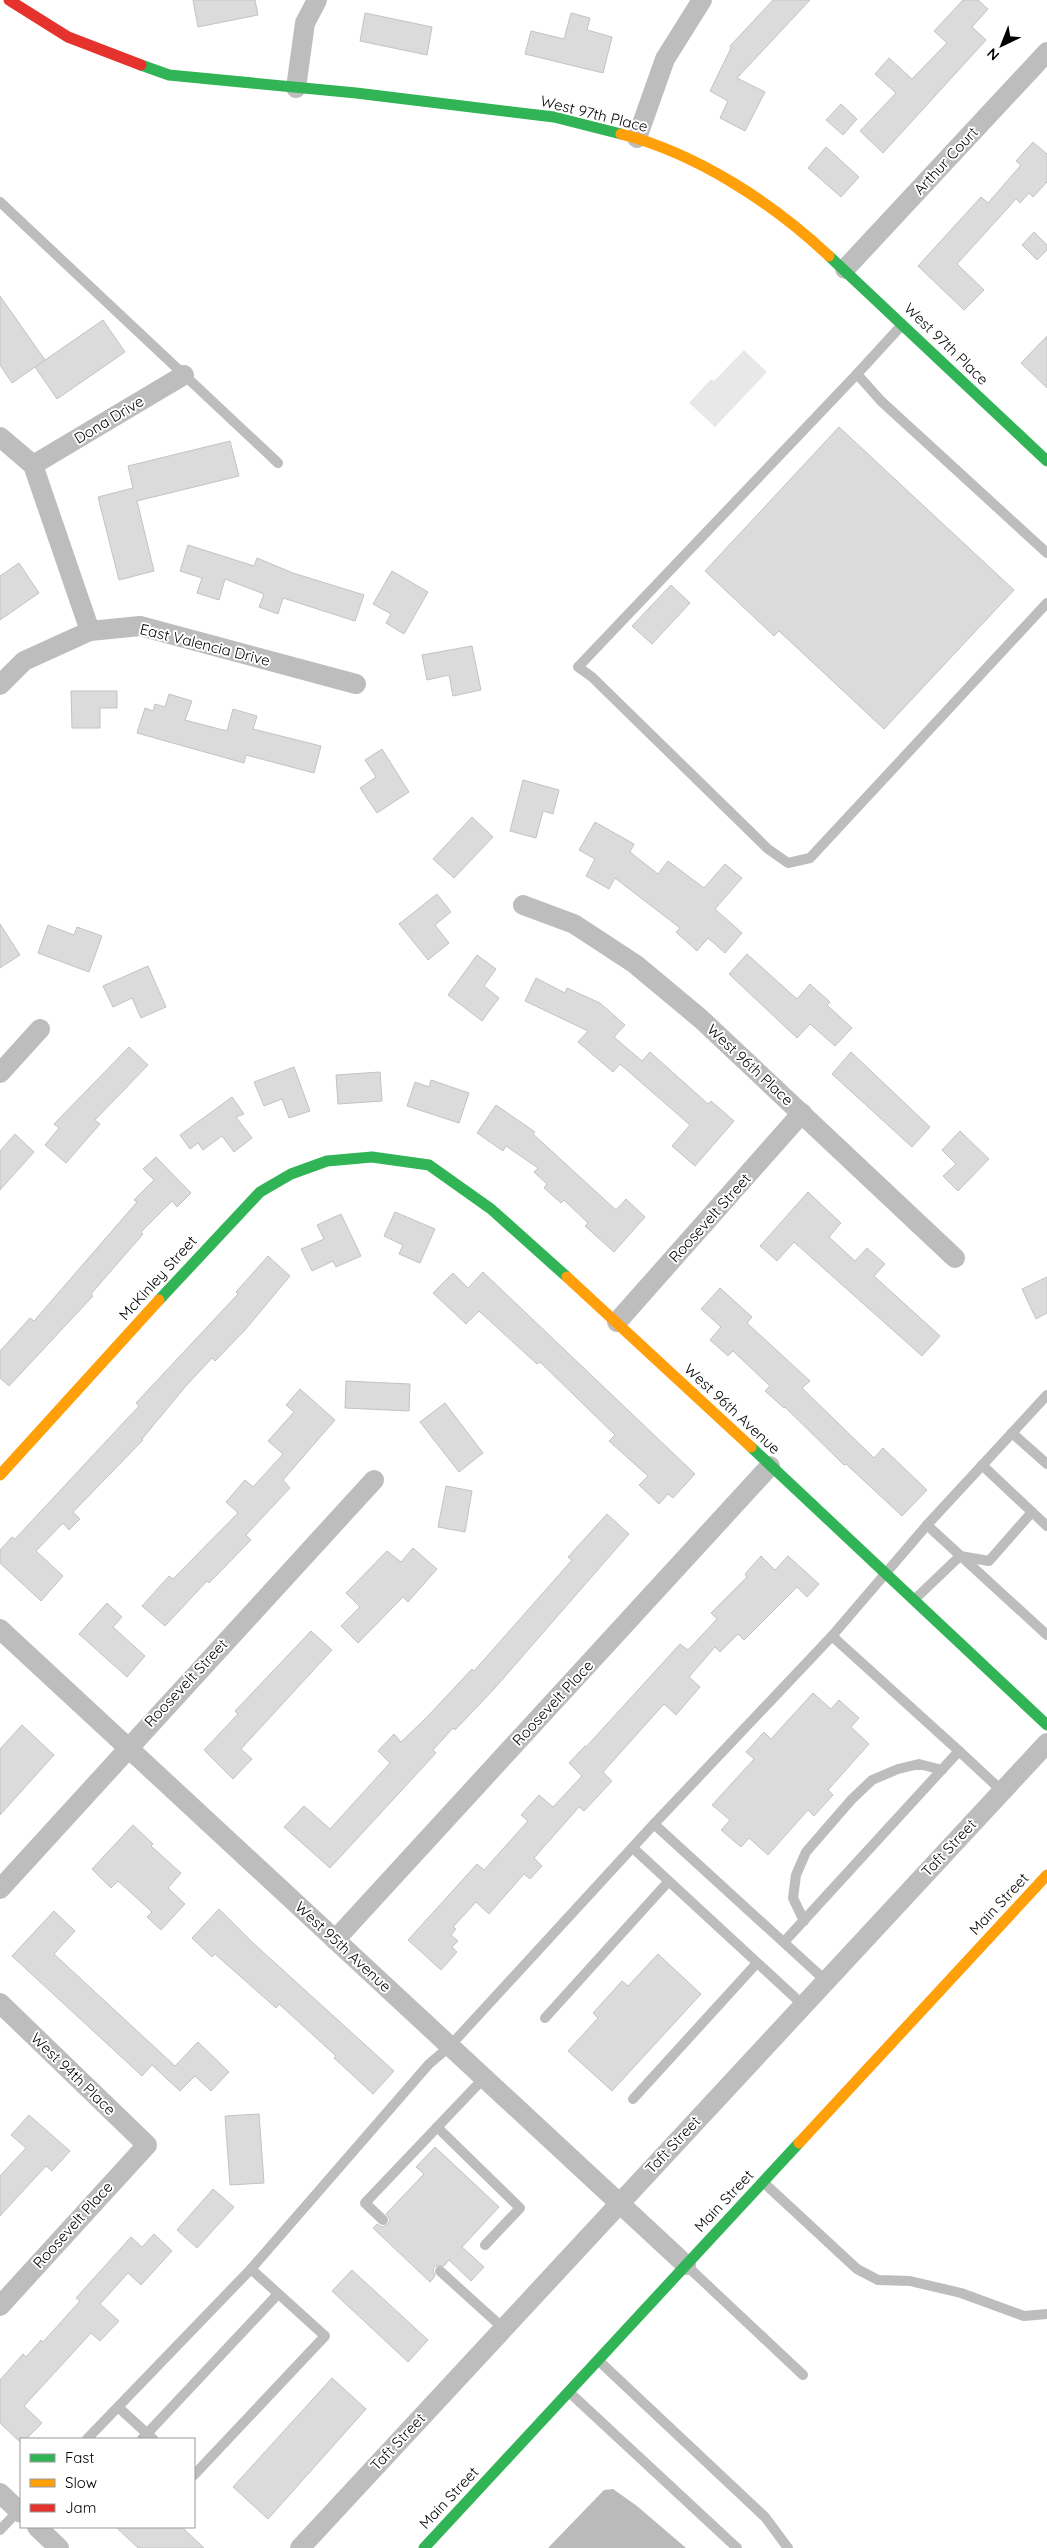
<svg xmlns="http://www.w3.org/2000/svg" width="1047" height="2548" font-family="Quicksand,sans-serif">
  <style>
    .green { fill: #e8e8e8 }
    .water { fill: #bababa }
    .building { fill: #dbdbdb; stroke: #c3c3c3 }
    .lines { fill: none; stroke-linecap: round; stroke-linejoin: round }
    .lane { stroke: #bdbdbd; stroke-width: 10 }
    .street { stroke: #bdbdbd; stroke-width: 20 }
    .fast { stroke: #30b455; stroke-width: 11 }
    .slow { stroke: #ff9f0a; stroke-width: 11 }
    .jam { stroke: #e5322d; stroke-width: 11 }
    .labels { text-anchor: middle; stroke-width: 4; stroke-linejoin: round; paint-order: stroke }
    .street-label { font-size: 15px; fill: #000; stroke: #fff }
  </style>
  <rect width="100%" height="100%" fill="#fff"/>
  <!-- green -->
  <polygon class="green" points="744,350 767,372 715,427 689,403 711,379 714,381"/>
  <!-- water -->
  <polygon class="water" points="613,2489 637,2506 686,2548 548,2548 604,2490"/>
  <!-- building -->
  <g class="building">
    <polygon points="193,0 255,0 258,15 198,27"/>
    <polygon points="773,0 810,0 737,78 765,92 745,131 720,118 728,101 710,91 731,48 730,46"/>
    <polygon points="963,0 978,0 988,9 972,27 986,40 883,153 860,131 896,93 875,74 889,58 912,79 947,43 934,31"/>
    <polygon points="365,13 432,27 427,55 360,41"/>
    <polygon points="571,13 590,18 587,30 612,37 603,73 525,54 531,31 564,39"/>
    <polygon points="841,104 857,119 843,135 826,120"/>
    <polygon points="1033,142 1047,154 1047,182 1033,197 1029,193 1020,203 1016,199 957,264 984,290 964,310 918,266 981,197 988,203 1021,165 1016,161"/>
    <polygon points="826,147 859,177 841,197 808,168"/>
    <polygon points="1034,232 1047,245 1047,250 1037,260 1022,245"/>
    <polygon points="0,296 45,360 12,383 0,365"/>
    <polygon points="103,320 125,352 57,399 35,367"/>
    <polygon points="1047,336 1047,388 1021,363"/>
    <polygon points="839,427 1014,590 884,729 779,631 774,636 705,571"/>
    <polygon points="230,441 239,476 137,501 154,571 119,580 98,497 133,488 128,466"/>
    <polygon points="188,545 254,566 257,558 293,573 364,595 355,621 283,598 278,614 259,607 264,594 225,579 219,600 197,593 202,578 180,571"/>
    <polygon points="19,563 39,593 0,620 0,576"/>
    <polygon points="392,571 428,592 404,634 386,623 391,614 373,604"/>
    <polygon points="671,585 690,603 652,644 632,626"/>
    <polygon points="472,646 481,690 453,696 449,675 427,680 422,655"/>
    <polygon points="71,691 117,691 117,708 100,708 100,728 72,728"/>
    <polygon points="169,694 192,701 185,720 227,731 233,709 257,716 253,729 321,746 314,773 246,755 244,763 137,733 145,708 153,711 155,704 165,707"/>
    <polygon points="382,749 409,792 377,813 360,788 376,777 365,760"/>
    <polygon points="523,780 559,790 553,814 543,811 536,838 510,831"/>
    <polygon points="472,817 493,837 454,878 433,859"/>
    <polygon points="595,822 634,844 630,852 658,874 668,861 704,888 725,864 742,878 715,909 742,933 725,953 708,938 697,951 676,932 680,928 615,878 609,889 586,876 595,859 579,850"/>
    <polygon points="437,894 451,912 435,925 449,943 428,960 399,924"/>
    <polygon points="0,924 20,955 0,968"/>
    <polygon points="48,925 74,935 77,927 102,936 89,972 38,953"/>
    <polygon points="747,954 797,999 810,984 830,1002 827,1005 852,1028 835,1046 810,1024 797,1038 729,974"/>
    <polygon points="477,955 496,969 484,986 499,998 482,1021 448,995"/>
    <polygon points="148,966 166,1007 141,1018 132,998 113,1007 103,986"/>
    <polygon points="536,978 565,993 567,988 600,1003 625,1025 614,1037 642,1061 650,1052 708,1104 711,1101 734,1121 695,1166 672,1146 690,1125 620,1064 613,1072 578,1042 588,1031 525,1001"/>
    <polygon points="129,1047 148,1065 95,1120 100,1124 66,1163 45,1145 59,1128 54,1124"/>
    <polygon points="851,1052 930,1127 912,1147 832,1074"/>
    <polygon points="294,1067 310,1111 289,1118 282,1099 264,1106 254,1082"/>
    <polygon points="380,1072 382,1101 338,1104 336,1075"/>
    <polygon points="431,1080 469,1093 459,1123 407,1106 415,1082 429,1087"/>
    <polygon points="232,1097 244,1114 236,1117 252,1138 234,1152 222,1136 203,1150 198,1143 190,1149 180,1135"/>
    <polygon points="496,1105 535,1132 533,1134 616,1210 626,1199 645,1217 614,1252 585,1226 588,1223 564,1200 561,1203 544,1188 547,1184 534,1172 538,1168 506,1146 503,1151 477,1133"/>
    <polygon points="960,1131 989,1159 958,1191 943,1176 956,1164 942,1150"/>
    <polygon points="15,1134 34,1152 0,1190 0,1151"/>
    <polygon points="156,1157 191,1193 177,1207 172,1201 141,1232 143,1234 91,1294 93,1296 9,1386 0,1378 0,1351 30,1318 34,1321 137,1202 134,1200 154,1180 143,1169"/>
    <polygon points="808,1192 841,1223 829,1237 855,1261 867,1248 885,1264 874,1276 940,1336 922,1356 794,1242 777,1261 760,1246"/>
    <polygon points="395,1212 435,1229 420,1263 399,1254 403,1245 384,1236"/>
    <polygon points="341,1214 361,1256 336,1267 333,1261 312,1271 301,1249 324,1239 317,1225"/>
    <polygon points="268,1256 290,1276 245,1330 215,1361 212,1358 185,1387 142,1439 143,1440 73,1512 80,1519 69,1530 63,1523 36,1551 63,1576 41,1601 0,1563 0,1550 12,1537 15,1539 139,1406 136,1403 238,1294 236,1292"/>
    <polygon points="483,1272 695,1474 673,1498 668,1494 659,1504 639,1485 648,1476 609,1441 615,1435 540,1362 537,1364 479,1311 466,1324 433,1293 453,1273 468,1288"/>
    <polygon points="1047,1277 1047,1313 1036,1319 1022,1289"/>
    <polygon points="720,1288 752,1317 747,1323 810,1381 802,1388 874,1458 883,1448 927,1490 902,1516 846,1464 844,1465 785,1407 784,1408 765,1391 770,1386 733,1351 728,1356 710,1340 721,1327 701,1309"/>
    <polygon points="346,1381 410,1384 409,1411 345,1408"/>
    <polygon points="300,1389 335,1420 283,1480 290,1488 246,1535 251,1540 209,1583 207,1581 165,1626 142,1606 169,1576 173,1579 238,1513 226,1502 245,1480 253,1487 283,1454 268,1441 294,1412 286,1405"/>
    <polygon points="445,1403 483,1453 459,1472 420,1422"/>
    <polygon points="446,1486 472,1491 465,1532 438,1527"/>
    <polygon points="607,1514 629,1534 494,1689 455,1730 453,1728 433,1750 436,1753 330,1868 284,1827 304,1806 330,1829 390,1763 378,1751 394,1734 401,1742 427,1717 472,1669 474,1671 572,1560 568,1557"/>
    <polygon points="413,1548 437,1569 408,1602 403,1597 358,1643 341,1626 360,1607 346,1593 387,1551 401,1562"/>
    <polygon points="761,1556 775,1570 788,1556 819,1584 807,1597 797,1587 744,1640 738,1634 720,1652 715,1647 689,1677 700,1687 676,1715 664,1704 603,1772 612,1781 584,1811 579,1807 534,1858 542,1866 530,1879 524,1874 489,1914 476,1902 453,1927 456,1929 451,1935 458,1941 452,1947 457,1952 441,1970 408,1940 477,1864 484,1870 528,1821 521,1815 539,1795 553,1807 582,1776 569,1763 585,1746 586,1747 680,1644 688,1650 717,1619 711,1613 747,1577 745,1574"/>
    <polygon points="107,1603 122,1617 113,1627 145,1656 127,1677 79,1634"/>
    <polygon points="311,1631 332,1650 241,1749 252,1759 233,1779 204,1750 238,1714 235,1711"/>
    <polygon points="813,1693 831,1709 839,1700 859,1718 851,1727 869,1744 828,1790 833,1795 814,1816 808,1810 768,1855 749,1838 741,1847 721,1830 730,1820 712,1805 754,1759 746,1752 764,1732 771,1739"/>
    <polygon points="22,1725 54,1755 0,1815 0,1749"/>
    <polygon points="133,1825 153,1844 151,1846 181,1873 168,1888 185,1904 161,1930 147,1917 152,1912 118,1881 111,1888 92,1869"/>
    <polygon points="219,1909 252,1942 394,2071 373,2094 334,2058 336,2056 279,2004 276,2008 215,1954 212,1957 192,1938"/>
    <polygon points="54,1911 75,1931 54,1954 175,2066 198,2042 229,2072 211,2091 195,2076 180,2091 152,2065 142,2076 12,1956"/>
    <polygon points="658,1954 701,1994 612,2091 568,2051 598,2018 593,2013 622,1981 628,1986"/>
    <polygon points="259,2114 264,2183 230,2185 225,2116"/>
    <polygon points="29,2115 70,2151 52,2171 46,2166 0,2216 0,2176 26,2148 11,2135"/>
    <polygon points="435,2147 499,2207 462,2247 484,2267 471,2281 449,2260 444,2266 435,2266 433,2270 435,2276 430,2282 373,2228 377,2224 382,2227 388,2224 390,2219 386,2214 424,2174 416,2167"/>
    <polygon points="213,2189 234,2207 197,2248 177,2230"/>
    <polygon points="154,2234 172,2251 141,2285 128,2273 100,2304 119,2321 100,2341 91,2333 24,2406 42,2423 26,2439 21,2439 21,2443 0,2423 0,2380 23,2354 26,2357 41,2340 43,2342 80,2301 76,2298 131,2237 142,2247"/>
    <polygon points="352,2270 428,2340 408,2362 332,2291"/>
    <polygon points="332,2378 366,2409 268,2519 233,2487"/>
    <polygon points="116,2527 182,2527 204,2548 138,2548"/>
  </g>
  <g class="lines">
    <!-- lane -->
    <g class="lane">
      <polyline points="0,202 278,463"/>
      <polyline points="901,326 857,374 881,401 1047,553"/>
      <polyline points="857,374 578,667 592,677 768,849 788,863 810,858 1047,603"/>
      <polyline points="1047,1395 1012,1433 1047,1464"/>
      <polyline points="982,1465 1047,1526"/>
      <polyline points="927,1525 1047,1635"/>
      <polyline points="915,1599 960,1556 989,1561 1032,1512"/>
      <polyline points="832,1636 959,1751"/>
      <polyline points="654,1824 826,1981"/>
      <polyline points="633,1848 803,2005"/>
      <polyline points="804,1921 793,1898 796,1875 806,1852 852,1799 872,1780 898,1769 919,1764 942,1770"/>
      <polyline points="784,1942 959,1751 1002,1791"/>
      <polyline points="545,2018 668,1882"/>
      <polyline points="633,2099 757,1963"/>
      <polyline points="437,2127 520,2208 485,2245"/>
      <polyline points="763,2182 857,2269 878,2280 910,2281 961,2293 1024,2316 1047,2314"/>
      <polyline points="383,2220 365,2203 483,2079"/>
      <polyline points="687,2266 803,2375"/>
      <polyline points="440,2271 503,2328"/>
      <polyline points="599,2361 765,2517 788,2548"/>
      <polyline points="569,2392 737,2548"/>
      <polyline points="118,2407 153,2439"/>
      <polyline points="87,2439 251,2269 429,2064 449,2047 654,1824 832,1636 927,1525 1012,1433"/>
      <polyline points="142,2439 278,2294"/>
      <polyline points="194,2475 325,2336 251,2269"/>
      <polyline points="0,2530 21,2508"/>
    </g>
    <!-- street -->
    <g class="street">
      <polyline points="296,88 305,23 317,0"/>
      <polyline points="637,138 665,59 702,0"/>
      <polyline points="845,269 1047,52"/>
      <polyline points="0,437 33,465 90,631"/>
      <polyline points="33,465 184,375"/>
      <polyline points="0,685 24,661 90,631 140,626 356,684"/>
      <polyline points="523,905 574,924 635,964 701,1019 955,1258"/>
      <polyline points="0,1073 40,1029"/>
      <polyline points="617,1322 802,1113"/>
      <polyline points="0,1629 686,2265"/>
      <polyline points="0,1889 374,1480"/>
      <polyline points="335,1940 770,1466"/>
      <polyline points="0,2003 147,2145 0,2306"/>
      <polyline points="0,2493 21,2513"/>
      <polyline points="37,2527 59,2548"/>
      <polyline points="300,2548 1047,1743"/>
    </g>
    <!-- fast -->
    <g class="fast">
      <polyline points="141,65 169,75 356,93 554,117 621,134"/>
      <polyline points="829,256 1047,461"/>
      <polyline points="159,1300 260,1192 291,1174 327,1161 372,1157 429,1165 491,1209 567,1277"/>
      <polyline points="751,1447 1047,1725"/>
      <polyline points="424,2548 799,2143"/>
    </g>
    <!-- slow -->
    <g class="slow">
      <path d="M621 134C696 153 773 203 829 256"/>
      <polyline points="567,1277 751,1447"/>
      <polyline points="0,1475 159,1300"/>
      <polyline points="799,2143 1047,1875"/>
    </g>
    <!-- jam -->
    <polyline class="jam" points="9,0 68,37 141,65"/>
  </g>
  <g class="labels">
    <!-- street labels -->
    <g class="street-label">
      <text transform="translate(594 114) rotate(14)" y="5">West 97th Place</text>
      <text transform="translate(946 161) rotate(-47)" y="5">Arthur Court</text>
      <text transform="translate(946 344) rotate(44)" y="5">West 97th Place</text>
      <text transform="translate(109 420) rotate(-31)" y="5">Dona Drive</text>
      <text transform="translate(205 645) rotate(14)" y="5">East Valencia Drive</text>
      <text transform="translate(750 1065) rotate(43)" y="5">West 96th Place</text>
      <text transform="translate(710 1218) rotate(-48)" y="5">Roosevelt Street</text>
      <text transform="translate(158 1278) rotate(-48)" y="5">McKinley Street</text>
      <text transform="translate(732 1409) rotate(43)" y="5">West 96th Avenue</text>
      <text transform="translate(186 1683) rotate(-47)" y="5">Roosevelt Street</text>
      <text transform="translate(553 1703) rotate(-47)" y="5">Roosevelt Place</text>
      <text transform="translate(949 1848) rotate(-47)" y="5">Taft Street</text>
      <text transform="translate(999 1904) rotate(-47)" y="5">Main Street</text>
      <text transform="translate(343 1947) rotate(43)" y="5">West 95th Avenue</text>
      <text transform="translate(73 2074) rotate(44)" y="5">West 94th Place</text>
      <text transform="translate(673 2145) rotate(-47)" y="5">Taft Street</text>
      <text transform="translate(724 2201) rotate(-47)" y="5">Main Street</text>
      <text transform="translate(73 2225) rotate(-48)" y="5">Roosevelt Place</text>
      <text transform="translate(398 2442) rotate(-47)" y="5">Taft Street</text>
      <text transform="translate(449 2498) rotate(-47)" y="5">Main Street</text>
    </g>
  </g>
  <!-- legend -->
  <rect x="20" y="2438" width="175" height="90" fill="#ffffff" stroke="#999999"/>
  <rect x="30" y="2454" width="25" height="8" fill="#30b455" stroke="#999999"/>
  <text x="65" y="2463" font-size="15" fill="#000000">Fast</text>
  <rect x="30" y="2479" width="25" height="8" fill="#ff9f0a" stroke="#999999"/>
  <text x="65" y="2488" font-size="15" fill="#000000">Slow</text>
  <rect x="30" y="2504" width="25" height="8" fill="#e5322d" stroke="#999999"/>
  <text x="65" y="2513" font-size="15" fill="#000000">Jam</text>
  <!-- north arrow -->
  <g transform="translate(1002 45) rotate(223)" stroke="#ffffff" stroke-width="4" paint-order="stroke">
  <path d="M0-4L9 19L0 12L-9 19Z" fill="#000000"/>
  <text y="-8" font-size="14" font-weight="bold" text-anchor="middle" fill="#000000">N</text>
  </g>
</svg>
